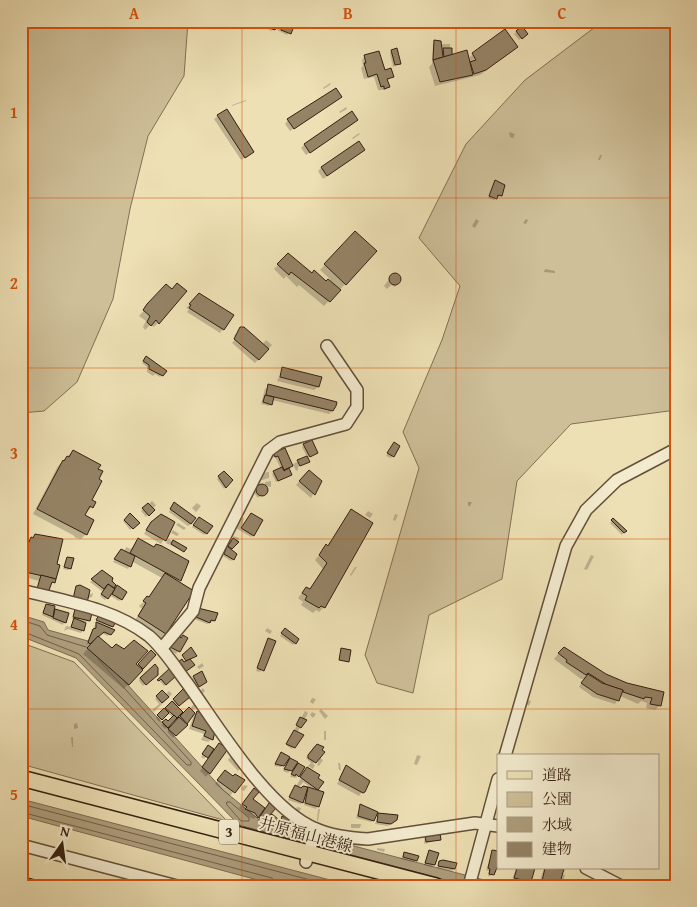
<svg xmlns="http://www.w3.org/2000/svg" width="697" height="907" font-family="'Gentium Book Plus','Noto Serif JP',serif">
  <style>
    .green { fill: #cebf98; stroke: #826f54 }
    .water { fill: #ae9e7d; stroke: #7e6b52 }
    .shadow { fill: #0003; fill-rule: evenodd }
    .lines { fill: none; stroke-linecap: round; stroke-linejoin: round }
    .shore { stroke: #725e47; stroke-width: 1 }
    .building { fill: #958366; stroke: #351f11 }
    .minor-casing { stroke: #634f3a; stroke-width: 14 }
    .major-casing { stroke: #351f11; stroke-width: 18 }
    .minor { stroke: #f3ebce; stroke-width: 11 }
    .major { stroke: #ede0b4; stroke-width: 15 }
    .grid { fill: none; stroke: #d6530c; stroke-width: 1; stroke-opacity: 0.55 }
    .labels { text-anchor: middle; stroke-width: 4; stroke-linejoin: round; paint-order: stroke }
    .shield { fill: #f3ebce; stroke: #6e5c4a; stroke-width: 1 }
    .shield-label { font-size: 15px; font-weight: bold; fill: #351f11 }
    .street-label { font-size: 16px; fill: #351f11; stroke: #f3ebce }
    .neatline { fill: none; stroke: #d6530c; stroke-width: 2 }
    .grid-label { font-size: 16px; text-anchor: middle; font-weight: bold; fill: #d6530c }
  </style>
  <rect width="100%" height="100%" fill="#ede0b4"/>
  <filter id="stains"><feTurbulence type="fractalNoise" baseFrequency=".004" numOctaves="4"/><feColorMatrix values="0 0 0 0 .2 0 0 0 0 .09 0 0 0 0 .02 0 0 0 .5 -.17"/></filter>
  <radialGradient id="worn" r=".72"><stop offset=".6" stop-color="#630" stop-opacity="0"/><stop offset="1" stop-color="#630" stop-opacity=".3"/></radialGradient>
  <!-- green -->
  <g class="green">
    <polygon points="21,21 188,21 184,76 148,136 130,209 113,299 77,382 44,411 21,413"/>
    <polygon points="603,21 676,21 676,410 571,424 517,481 502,579 429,615 413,693 377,683 365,655 419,468 403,432 442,340 460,286 419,238 466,144 525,80"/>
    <polygon points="21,644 25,644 74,662 227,821 21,764"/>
  </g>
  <!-- water -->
  <g class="water">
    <polygon points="21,615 44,622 48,630 88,641 223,790 262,822 507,886 468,886 239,825 76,658 28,639 21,640"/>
    <polygon points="21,799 353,886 280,886 21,816"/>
  </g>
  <!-- shadow -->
  <g class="shadow">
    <polygon points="266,21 274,29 272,31 264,28"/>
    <polygon points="280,21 282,21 280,27 285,22 292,26 287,35 277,30"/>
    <polygon points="364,21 371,27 369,29 352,29 354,21"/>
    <polygon points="518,21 537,21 524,30 526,34 519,40 514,34 523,27"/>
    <polygon points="435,42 440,47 443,44 450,44 451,54 468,59 473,54 511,52 480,75 435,86 429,67 432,64 433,44"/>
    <polygon points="392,51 400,63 393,67 390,53"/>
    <polygon points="365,56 393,76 387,81 388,87 385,90 378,90 374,77 364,79 361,68 363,66 362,60"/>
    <polygon points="330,83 331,84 324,89 323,88"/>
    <polygon points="246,100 246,101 232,106 232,105"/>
    <polygon points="337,100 290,131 285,124 288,120"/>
    <polygon points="346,107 347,109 340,113 339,112"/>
    <polygon points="218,116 249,155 241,160 214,119"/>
    <polygon points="353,124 306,155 301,148 304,145"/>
    <polygon points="509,132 515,134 513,138 510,137"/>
    <polygon points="359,133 360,134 353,139 352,138"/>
    <polygon points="359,143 364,150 360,153 323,179 318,171 321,168"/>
    <polygon points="600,155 602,155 600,160 598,160"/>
    <polygon points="496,182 501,195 494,200 488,198"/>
    <polygon points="476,219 479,221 475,228 472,226"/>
    <polygon points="526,219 528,220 526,224 523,223"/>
    <polygon points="355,233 345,284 324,306 299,285 297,287 286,276 284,279 274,269 288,255 326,283 330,279 320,270"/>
    <polygon points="545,269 555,271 555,273 544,272"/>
    <polygon points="394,273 401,279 395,287 391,285 387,289 384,286"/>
    <polygon points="166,285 172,290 158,323 154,327 150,325 145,330 143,327 146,321 139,316"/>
    <polygon points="199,295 223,329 220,333 187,312 189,309 186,308"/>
    <polygon points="241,328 262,345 266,340 272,345 255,363 232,343 236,338 234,336"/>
    <polygon points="144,360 162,375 160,377 155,374 153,376 147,372 147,367 142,363"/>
    <polygon points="283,369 318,387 314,390 277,381"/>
    <polygon points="269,386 332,411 329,414 272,400 269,406 261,404 265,389"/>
    <polygon points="304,445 315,454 307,458 308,462 298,467 298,470 296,471 293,464 288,469 291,474 288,477 276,482 272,474 281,469 275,457 272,458 271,456 284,449 291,465 307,457 302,447"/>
    <polygon points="392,446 399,446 391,458 386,456"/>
    <polygon points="73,451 97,470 97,479 91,501 92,507 83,516 86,534 81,539 76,538 73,535 33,514 58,466"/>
    <polygon points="309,471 320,482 311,498 296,485"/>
    <polygon points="269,472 269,478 255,482 257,474"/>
    <polygon points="224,473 231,482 224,489 217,479"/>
    <polygon points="271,481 271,487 265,486 265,482"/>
    <polygon points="263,485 267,490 258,498 254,493"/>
    <polygon points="152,501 156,505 146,517 141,511"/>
    <polygon points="468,502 472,502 470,506 468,506"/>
    <polygon points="197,503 201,506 196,512 192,508"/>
    <polygon points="172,506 191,524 188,526 169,512"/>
    <polygon points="351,511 324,607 319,612 316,610 313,613 301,605 303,602 298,598 306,588 309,590 323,569 315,560 327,546"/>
    <polygon points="368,511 373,514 370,518 365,515"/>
    <polygon points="395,514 398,515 395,521 393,520"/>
    <polygon points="130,515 138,523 130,530 123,521"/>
    <polygon points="240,516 244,518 242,526 253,535 251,537 234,527"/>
    <polygon points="613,519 625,531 622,535 610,523"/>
    <polygon points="197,520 206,533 204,535 192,527"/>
    <polygon points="174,523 161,544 144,534 148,527"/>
    <polygon points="178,523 186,528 184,530 176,525"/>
    <polygon points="173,530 179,534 177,536 171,533"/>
    <polygon points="35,535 55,565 54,582 36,591 39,581 21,576 21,556 26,544"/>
    <polygon points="234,536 239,538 238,541 227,552 233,559 231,561 223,556"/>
    <polygon points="168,539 185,548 183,551 166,543"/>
    <polygon points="138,540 188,562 178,582 192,591 161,639 134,622 142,609 139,606 148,598 162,578 133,562 128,569 113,562 119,552 124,552 126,547 131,549"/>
    <polygon points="591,555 594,556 587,570 584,569"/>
    <polygon points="67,558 70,568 68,570 63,569"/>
    <polygon points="355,567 357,567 351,576 350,575"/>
    <polygon points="102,572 114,585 109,593 117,587 121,599 119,601 109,595 105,600 100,596 103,592 90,582"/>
    <polygon points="77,587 88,595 93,593 92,597 72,601"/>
    <polygon points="46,605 68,614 63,625 42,615"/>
    <polygon points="76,611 89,621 85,622 83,630 81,633 68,629 64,631 66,626 71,627 75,620 72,619"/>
    <polygon points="196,611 214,621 207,624 194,619"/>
    <polygon points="99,616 112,626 109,629 113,630 108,636 101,633 97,637 112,650 137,666 151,652 154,655 124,689 83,654 94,641 86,645"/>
    <polygon points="267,628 272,631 270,634 265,631"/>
    <polygon points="283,632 298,639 293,645 280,636"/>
    <polygon points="176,639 187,639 176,654 169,650"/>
    <polygon points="269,640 275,642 260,672 256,671"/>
    <polygon points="559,653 626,684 663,693 660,705 655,710 646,708 647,703 641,701 638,704 620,696 615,704 593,697 579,687 584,679 581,679 554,659"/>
    <polygon points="202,663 204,666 199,669 197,667"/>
    <polygon points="155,666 157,674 143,686 139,681 140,677"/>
    <polygon points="170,670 175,676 164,686 159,680"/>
    <polygon points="202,672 204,684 197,688 191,679"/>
    <polygon points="203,688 205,691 202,694 200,691"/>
    <polygon points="169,691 172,694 154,712 152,710 159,704 155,699 162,692 165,695"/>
    <polygon points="183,691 189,697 176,707 184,714 194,704 196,707 191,711 186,725 173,738 167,732 179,719 177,717 165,729 161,725 173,718 167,712 159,722 156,718"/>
    <polygon points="312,698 316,699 313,704 310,702"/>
    <polygon points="528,700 531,701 529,706 526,704"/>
    <polygon points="321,709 328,716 325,719 319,711"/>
    <polygon points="305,711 308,713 297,733 292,749 286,745"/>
    <polygon points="312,712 316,714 313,718 310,715"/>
    <polygon points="197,713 212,739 208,742 201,740 204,734 189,729 194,714"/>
    <polygon points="77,723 78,728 74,729 74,724"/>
    <rect x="324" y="731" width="2" height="9"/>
    <polygon points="71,737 73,737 73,747 72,747"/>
    <polygon points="314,746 320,747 323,752 313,764 315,765 313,769 308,766 311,763 306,758"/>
    <polygon points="216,748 226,749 206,777 200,771"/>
    <polygon points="206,749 212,749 204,759 201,757"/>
    <polygon points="281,754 304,768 296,778 290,777 296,765 288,773 283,771 288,760 281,767 274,766"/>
    <polygon points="417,755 421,756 417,765 414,764"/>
    <polygon points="231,756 241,767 238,771 228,760"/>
    <polygon points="320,758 323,760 319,766 317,765"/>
    <polygon points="338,763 340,763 341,770 339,770"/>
    <polygon points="346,767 362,792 359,796 337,784"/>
    <path d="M305 771 317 789 315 791 322 793 316 809 304 805 305 799 300 804 288 800ZM303 782 314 790 303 787 297 791Z"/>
    <polygon points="222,775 243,780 230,796 215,784"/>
    <polygon points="244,785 248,786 244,791 241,789"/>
    <polygon points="250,793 258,815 254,819 246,816 239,808"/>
    <polygon points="360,806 373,820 371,822 356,818"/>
    <polygon points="267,807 270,814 277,819 274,826 257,821"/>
    <polygon points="297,807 301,808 299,813 295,811"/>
    <polygon points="318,809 320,809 318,821 317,821"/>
    <polygon points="379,814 394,822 388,826 375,824"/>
    <polygon points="283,818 294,824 290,830 279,827"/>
    <polygon points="351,824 361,824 360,828 351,828"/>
    <polygon points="425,837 440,839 424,844"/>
    <polygon points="377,848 385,849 384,852 377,850"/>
    <polygon points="429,851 434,865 432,867 424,865"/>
    <polygon points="493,851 498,853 498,860 496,870 490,876 488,876 489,871 486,870"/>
    <polygon points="404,853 416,860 414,862 401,859"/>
    <polygon points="440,862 455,864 454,869 452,871 437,868"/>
    <polygon points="22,867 28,868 27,870 21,870"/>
    <polygon points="516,868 534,868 530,881 527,885 512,881"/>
    <polygon points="544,868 560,868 561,874 565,875 562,886 539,884"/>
  </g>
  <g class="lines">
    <!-- shore -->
    <g class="shore">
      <polyline points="21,620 40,626 47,635 86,647"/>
      <polyline points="21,635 29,634 79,654 187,765 191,765 191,762 98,659"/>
      <polygon points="227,802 230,802 249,818 249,821 241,821 227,805"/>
      <polyline points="21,804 333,886"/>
      <polyline points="21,812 272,878 277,886"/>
    </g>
  </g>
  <!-- building -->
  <g class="building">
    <polygon points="266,21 278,21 275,30 265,26"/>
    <polygon points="284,21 294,26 291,34 281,30"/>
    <polygon points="354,21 371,21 372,28 354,27"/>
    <polygon points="522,21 538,21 538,22 528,28"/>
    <polygon points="522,26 528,34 522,39 516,31"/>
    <polygon points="505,29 518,47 486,70 474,74 470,62 476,60 472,53"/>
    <polygon points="434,40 441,41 443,57 433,60"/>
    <polygon points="397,48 401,64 395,65 391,50"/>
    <polygon points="443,48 452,48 452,55 444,57"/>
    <polygon points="467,50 473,75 440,82 433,60"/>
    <polygon points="379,51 385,70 391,68 394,77 387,79 390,87 384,89 384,86 381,87 377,74 368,77 364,63 366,63 364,55"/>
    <polygon points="336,88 342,97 294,129 287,119"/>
    <polygon points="227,109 254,152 245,158 217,115"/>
    <polygon points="352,111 358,120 310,153 304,144"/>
    <polygon points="359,141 365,150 327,176 321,167"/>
    <polygon points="495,180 505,185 502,196 498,195 497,199 489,196"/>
    <polygon points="355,231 377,251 346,285 324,264"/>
    <polygon points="288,253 312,273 314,270 326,281 328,279 341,290 330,302 291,272 289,275 277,264"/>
    <circle cx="395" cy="279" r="6"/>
    <polygon points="177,283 187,291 159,324 156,320 151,326 147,322 150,316 143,310 147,304 166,284 172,289"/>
    <polygon points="199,293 234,315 224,330 189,308 191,305 189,304"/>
    <polygon points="240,327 244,327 269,349 259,360 234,339"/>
    <polygon points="146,356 167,371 163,376 149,369 149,365 143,361"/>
    <polygon points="282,367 322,377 319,387 280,377"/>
    <polygon points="268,384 337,402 336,406 333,411 266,395"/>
    <polygon points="265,395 274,397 272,405 263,402"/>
    <polygon points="312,440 318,453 310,457 303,444"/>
    <polygon points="394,442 400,446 394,457 387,453"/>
    <polygon points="285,448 293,466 284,470 278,456 275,457 273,453"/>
    <polygon points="73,450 101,465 98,469 103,471 99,479 102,481 92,500 96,502 93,508 90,506 85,515 94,520 87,535 37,509 63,460 64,461 67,456 69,457"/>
    <polygon points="307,456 310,462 300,466 297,460"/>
    <polygon points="282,467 284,471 289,468 292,475 278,481 273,471"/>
    <polygon points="309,470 322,481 315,495 299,481"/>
    <polygon points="224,471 233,480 226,488 218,476"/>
    <circle cx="262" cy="490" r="6"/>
    <polygon points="174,502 196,518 191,524 170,509"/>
    <polygon points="148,503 155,510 149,516 142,508"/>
    <polygon points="351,509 373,523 325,608 321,606 319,608 305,600 307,596 302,593 306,587 310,589 327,563 319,555 326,544 328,546"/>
    <polygon points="130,513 140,523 133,529 124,520"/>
    <polygon points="251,513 263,520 254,536 241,528"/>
    <polygon points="161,514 175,522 166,541 146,530 151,522"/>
    <polygon points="199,517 213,526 207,534 193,525"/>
    <polygon points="613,518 627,531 624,533 611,520"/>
    <polygon points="21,519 28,523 22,532 26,534 21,545"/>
    <polygon points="35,534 63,539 57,564 60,565 56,579 21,571 21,561 31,537 33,538"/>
    <polygon points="138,538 154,547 156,544 162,546 189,561 181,581 130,553"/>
    <polygon points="233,538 239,542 232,549 228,546"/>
    <polygon points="173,540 187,548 184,552 171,544"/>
    <polygon points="227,546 237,554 234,560 224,554"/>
    <polygon points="121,549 135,556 131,567 114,559"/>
    <polygon points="67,557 74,558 71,569 64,567"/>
    <polygon points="102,570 113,578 112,581 116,585 114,588 108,584 104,589 91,579"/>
    <polygon points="165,573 194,591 166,634 138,616 146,603 143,601 147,596 149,597"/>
    <polygon points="41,575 56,579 55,583 52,582 48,593 37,589"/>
    <polygon points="108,584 115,589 108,599 101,594"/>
    <polygon points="80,585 90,590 87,603 73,599 76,586"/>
    <polygon points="117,585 127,592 122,600 112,594"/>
    <polygon points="46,604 55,606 53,617 43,613"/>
    <polygon points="198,608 218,613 215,621 211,620 210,623 196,617"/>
    <polygon points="55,609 69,613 66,623 53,618"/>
    <polygon points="75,609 92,613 90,621 73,617"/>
    <polygon points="99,615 116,621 113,627 96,620"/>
    <polygon points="74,618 86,623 84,631 71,627"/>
    <polygon points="96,622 115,630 111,635 104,632 90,644 88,642 93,629 96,628"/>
    <polygon points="285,628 299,639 296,644 281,633"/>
    <polygon points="178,635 181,638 183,635 188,638 180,652 170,647"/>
    <polygon points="98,636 112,648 116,644 124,649 134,640 148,651 136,664 143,670 129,685 87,648"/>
    <polygon points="268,638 276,641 264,671 257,668"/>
    <polygon points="191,647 197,656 186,661 182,655"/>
    <polygon points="564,647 606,674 627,683 664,692 661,706 650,704 652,698 645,697 644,699 623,692 623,690 607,685 588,673 586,675 566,662 567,660 558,653"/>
    <polygon points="341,648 351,650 349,662 339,660"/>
    <polygon points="151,650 156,655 143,669 138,664"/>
    <polygon points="182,659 184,662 190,659 195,665 185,672 178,662"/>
    <polygon points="155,664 158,668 158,675 146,685 140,678"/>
    <polygon points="170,668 176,676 166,685 161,679 159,681 157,680"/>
    <polygon points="202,671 207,682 199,687 193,676"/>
    <polygon points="588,674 602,683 623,690 619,701 597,694 581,683"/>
    <polygon points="183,689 190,697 179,706 173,699"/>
    <polygon points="162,690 169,697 162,703 156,696"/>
    <polygon points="172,701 183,712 177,718 165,708"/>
    <polygon points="189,707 195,713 187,724 180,716"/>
    <polygon points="164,708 169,713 162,720 157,715"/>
    <polygon points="197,711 203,714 215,731 213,740 204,736 206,731 192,726"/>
    <polygon points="174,715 177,718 168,728 162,722 166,719 168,721"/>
    <polygon points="179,717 188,725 176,736 168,729"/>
    <polygon points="300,717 307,720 301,728 296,725"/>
    <polygon points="294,730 304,735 295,748 286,744"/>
    <polygon points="219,743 228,749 210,774 202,767"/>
    <polygon points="317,744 324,747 322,750 325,752 316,763 308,758 308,755"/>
    <polygon points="208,745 214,749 208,758 202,754"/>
    <polygon points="281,752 290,757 284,766 275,764"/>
    <polygon points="290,758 298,762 292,771 284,769"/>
    <polygon points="298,763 305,767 299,777 296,774 295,776 291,774"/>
    <polygon points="346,765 370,781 365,792 363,793 339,780"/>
    <polygon points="307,767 320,775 318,778 324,782 318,790 300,777"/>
    <polygon points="225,770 233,776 235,774 245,780 235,793 217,780"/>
    <polygon points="295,785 301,788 303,786 308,787 303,803 289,797"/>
    <polygon points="308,787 324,792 319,807 305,803"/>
    <polygon points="254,788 259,792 253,799 265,808 258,818 255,813 245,809 247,807 242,804"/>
    <polygon points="269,803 276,808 264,822 259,818"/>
    <polygon points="360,804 378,812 374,821 358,816"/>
    <polygon points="378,813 398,815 397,820 391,824 377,822"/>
    <polygon points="272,814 278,819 276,825 266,823"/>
    <polygon points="282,816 295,822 294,828 280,825"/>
    <polygon points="440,833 441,840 426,842 425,836"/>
    <polygon points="429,850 439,853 435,865 425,863"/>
    <polygon points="492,850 498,851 498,865 494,875 489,874 490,869 488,868"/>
    <polygon points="404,852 419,856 417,861 403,857"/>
    <polygon points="443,860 457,863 455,869 438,866 439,861"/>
    <polygon points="517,868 535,868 531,882 514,878"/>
    <polygon points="545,868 564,869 559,886 541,886 544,886 545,882 542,881"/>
    <polygon points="21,876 59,886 21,886"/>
  </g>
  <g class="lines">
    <!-- minor casing -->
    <g class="minor-casing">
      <g id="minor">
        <polyline points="298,21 300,21"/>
        <path d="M21 590C64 601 113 608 149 636 164 649 175 667 187 683 218 726 267 809 316 829 332 836 350 838 368 839L475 823 498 826"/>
        <polyline points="162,648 193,611 199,588 268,451 280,442 346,424 357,407 357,390 327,346"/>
        <polyline points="505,756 566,546 586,510 617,480 676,449"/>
        <polyline points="21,845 177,886"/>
        <polyline points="306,862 316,829"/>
        <polyline points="586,868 621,886"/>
        <polyline points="469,886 498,779"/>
      </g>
    </g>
    <!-- major casing -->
    <g class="major-casing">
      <polyline id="major" points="21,778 436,886"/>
    </g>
    <!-- minor -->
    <use href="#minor" class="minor"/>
    <!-- major -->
    <use href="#major" class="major"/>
  </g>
  <!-- grid -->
  <path class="grid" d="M242 21V886M456 21V886M21 198H676M21 368H676M21 539H676M21 709H676"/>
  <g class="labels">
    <!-- shield labels -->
    <rect class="shield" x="219" y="819.5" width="20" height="25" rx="4"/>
    <g class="shield-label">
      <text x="229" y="837">3</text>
    </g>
    <!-- street labels -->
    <g class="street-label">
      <text transform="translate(306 834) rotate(15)" y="6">井原福山港線</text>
    </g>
  </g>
  <!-- margin -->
  <rect width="697" height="907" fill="none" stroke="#ede0b4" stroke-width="55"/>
  <!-- legend -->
  <rect x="497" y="754" width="162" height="115" fill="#f3ebce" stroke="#a79982"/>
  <rect x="507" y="771" width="25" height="8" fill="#ede0b4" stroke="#a79982"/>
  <text x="542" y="780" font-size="15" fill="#351f11">道路</text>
  <rect x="507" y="792" width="25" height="15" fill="#cebf98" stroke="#a79982"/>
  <text x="542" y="804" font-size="15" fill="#351f11">公園</text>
  <rect x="507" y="817" width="25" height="15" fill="#ae9e7d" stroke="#a79982"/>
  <text x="542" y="830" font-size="15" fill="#351f11">水域</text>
  <rect x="507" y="842" width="25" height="15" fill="#958366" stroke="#a79982"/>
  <text x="542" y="854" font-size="15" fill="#351f11">建物</text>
  <!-- north arrow -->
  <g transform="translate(62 844) rotate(14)" stroke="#f3ebce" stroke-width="4" paint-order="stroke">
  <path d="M0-4L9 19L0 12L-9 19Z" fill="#351f11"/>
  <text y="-8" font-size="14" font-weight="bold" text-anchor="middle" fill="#351f11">N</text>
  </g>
  <rect x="28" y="28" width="642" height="852" class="neatline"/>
  <g class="grid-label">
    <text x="134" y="19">A</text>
    <text x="348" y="19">B</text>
    <text x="562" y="19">C</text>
    <text x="14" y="118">1</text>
    <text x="14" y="289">2</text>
    <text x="14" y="459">3</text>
    <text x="14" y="630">4</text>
    <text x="14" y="800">5</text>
  </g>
  <rect width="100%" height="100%" filter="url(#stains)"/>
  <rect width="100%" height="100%" fill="url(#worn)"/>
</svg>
